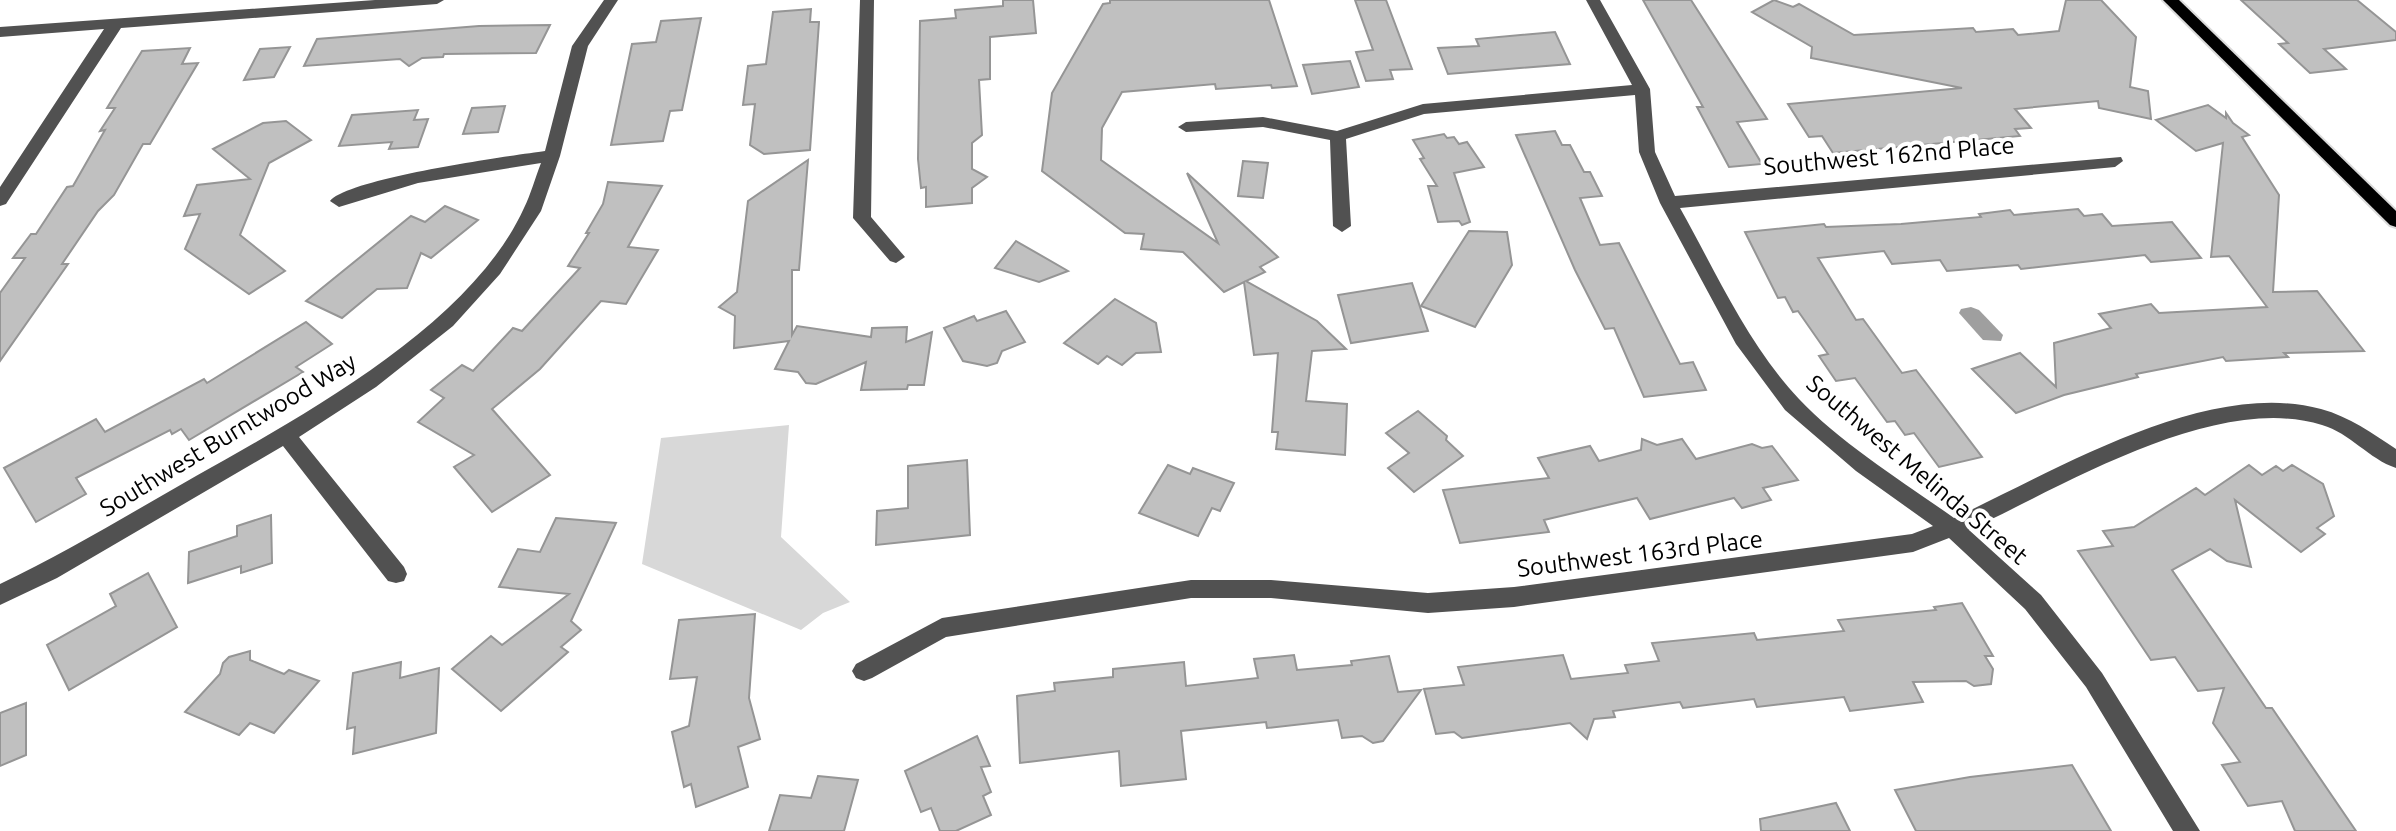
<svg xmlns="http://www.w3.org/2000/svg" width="2396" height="831" font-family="Ubuntu,sans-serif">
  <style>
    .green { fill: #d8d8d8 }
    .water { fill: #9f9f9f }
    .building { fill: #c0c0c0; stroke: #959595; stroke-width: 2 }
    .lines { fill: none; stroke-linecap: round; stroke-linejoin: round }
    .major-casing { stroke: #dbdbdb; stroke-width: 4 }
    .minor { fill: #515151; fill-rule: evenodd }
    .major { fill: #000; fill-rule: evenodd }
    .labels { text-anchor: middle; stroke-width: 8; stroke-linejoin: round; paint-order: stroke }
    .street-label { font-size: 24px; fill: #000; stroke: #fff }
  </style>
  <rect width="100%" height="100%" fill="#fff"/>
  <!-- green -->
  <polygon class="green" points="789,425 781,537 850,602 823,613 801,630 642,564 661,438"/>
  <!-- water -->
  <polygon class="water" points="1971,307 1979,310 2003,335 2001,341 1983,340 1959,313 1961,309"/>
  <!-- building -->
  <g class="building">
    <polygon points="1003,0 1033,0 1036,33 990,37 990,79 979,80 982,135 972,143 972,169 987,177 972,188 972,203 926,207 926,187 921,188 918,159 920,21 956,18 955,10 1003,6"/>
    <polygon points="1110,0 1269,0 1297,86 1272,88 1271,85 1216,89 1215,84 1122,92 1102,128 1101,160 1218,243 1187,173 1278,257 1260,267 1265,272 1246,281 1317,321 1346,349 1312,351 1306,401 1347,404 1345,455 1276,449 1278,432 1272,432 1278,353 1254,355 1244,282 1224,292 1183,252 1141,249 1144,234 1125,233 1042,171 1052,93 1103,4 1110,3"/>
    <polygon points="1355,0 1386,0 1412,69 1390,70 1393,79 1366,81 1356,52 1373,50"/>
    <polygon points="1643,0 1691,0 1767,119 1737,122 1762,164 1729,167 1697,107 1703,107"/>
    <polygon points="1774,0 1793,7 1799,4 1854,35 1973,28 1976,32 2013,29 2018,35 2059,31 2066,0 2101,0 2136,37 2130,87 2148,91 2151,119 2099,108 2098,101 2015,109 2031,128 2015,129 2020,136 1833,153 1822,136 1809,137 1788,104 1962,88 1811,58 1812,47 1752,12"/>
    <polygon points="2241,0 2357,0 2396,32 2396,40 2324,49 2346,69 2310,73 2279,44 2288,43"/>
    <polygon points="811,9 810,22 819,22 810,150 764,154 750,145 755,104 743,105 748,66 766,64 773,12"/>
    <polygon points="701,18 682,110 670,111 663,141 611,145 632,44 656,42 661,21"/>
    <polygon points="550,25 536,53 444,54 443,57 422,58 409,66 400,59 304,66 317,39 479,26"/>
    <polygon points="1555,32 1570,64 1448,74 1438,48 1479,46 1476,39"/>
    <polygon points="290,47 274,77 244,80 260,49"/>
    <polygon points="190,48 182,64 198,63 150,144 143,144 114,195 98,211 62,264 68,264 0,361 0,293 25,258 13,258 31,234 36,234 67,187 73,186 105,130 100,131 115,108 107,108 142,51"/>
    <polygon points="1350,61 1359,87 1312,94 1303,65"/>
    <polygon points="2208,105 2226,118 2226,113 2233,123 2249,135 2242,137 2279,195 2273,292 2317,291 2364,351 2284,353 2288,357 2226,361 2223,357 2136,374 2138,377 2064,395 2016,413 1972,369 2020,353 2056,387 2054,343 2111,328 2099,314 2151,304 2159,313 2267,307 2229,256 2211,257 2223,143 2196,151 2156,120"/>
    <polygon points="505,106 498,132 463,134 472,108"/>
    <polygon points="418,110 414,120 428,119 418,147 389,149 392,142 339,146 352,115"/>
    <polygon points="286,121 311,140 269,163 240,235 285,271 249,294 185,249 200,214 184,216 197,185 250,179 213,149 263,123"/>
    <polygon points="1555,131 1562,145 1570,145 1584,172 1590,172 1602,196 1580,198 1600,245 1619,243 1680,364 1693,362 1706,390 1644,397 1614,328 1605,329 1575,270 1516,135"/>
    <polygon points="1444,134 1447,138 1454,137 1459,144 1467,142 1484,167 1454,173 1470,222 1462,225 1459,221 1438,222 1428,186 1437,186 1420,159 1424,158 1413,140"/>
    <polygon points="808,160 799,270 792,270 792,335 797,326 871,337 872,328 907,327 906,342 932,332 924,385 908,385 907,389 861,390 866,362 816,384 806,383 798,372 775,369 789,341 734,348 735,316 719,307 737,292 748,201"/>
    <polygon points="1243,161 1268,163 1263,198 1238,196"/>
    <polygon points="608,182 662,186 628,247 658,250 626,304 601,301 540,369 492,409 550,475 492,512 454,467 474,455 418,422 444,398 431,390 462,365 473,371 513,328 522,331 580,268 568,266 589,233 586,233 603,204"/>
    <polygon points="445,206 478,220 431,258 421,253 407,288 377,289 342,318 306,301 411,216 425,222"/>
    <polygon points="2078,209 2084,216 2102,214 2112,226 2172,222 2201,258 2151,262 2145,255 2021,269 2018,265 1947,271 1940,260 1892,264 1884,251 1818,258 1856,320 1863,319 1902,373 1916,370 1982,457 1939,467 1914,433 1905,435 1895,421 1887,422 1855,378 1836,381 1819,356 1828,354 1798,311 1793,312 1785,297 1778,298 1745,232 1824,224 1826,227 1901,224 1981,217 1979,214 2010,210 2014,215"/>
    <polygon points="1469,231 1507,232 1512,265 1475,327 1421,306"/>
    <polygon points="1016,241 1068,271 1039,282 995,268"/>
    <polygon points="1412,283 1428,331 1351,343 1338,295"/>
    <polygon points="1115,299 1156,323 1161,352 1136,353 1122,365 1107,356 1098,364 1064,343"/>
    <polygon points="1006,311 1025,342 1002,351 997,363 987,366 963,361 944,328 974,316 977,321"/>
    <polygon points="306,322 332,344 296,367 303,372 189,440 181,429 172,434 170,430 76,478 86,494 36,522 4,468 96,419 105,432 204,379 207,383"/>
    <polygon points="1418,411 1447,436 1446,440 1463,456 1414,492 1388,468 1409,453 1386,433"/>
    <polygon points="1642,439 1657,445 1682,439 1696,459 1752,444 1762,448 1772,446 1798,480 1763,488 1771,500 1742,508 1734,498 1650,519 1637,498 1544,520 1549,532 1460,543 1443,490 1549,478 1538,458 1590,446 1599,461 1641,450"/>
    <polygon points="967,460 970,535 876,545 877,511 908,508 908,466"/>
    <polygon points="1168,465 1190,474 1193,468 1234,483 1220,511 1212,508 1198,536 1139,513"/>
    <polygon points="2249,465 2262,475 2276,466 2283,471 2292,465 2323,484 2334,516 2317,528 2325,534 2301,552 2235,500 2251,567 2227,561 2210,549 2172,570 2266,708 2272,708 2356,831 2295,831 2282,801 2248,806 2222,765 2240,762 2213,723 2224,688 2198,691 2175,657 2151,660 2078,551 2113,546 2103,531 2134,527 2196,488 2205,495"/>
    <polygon points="271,515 272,563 241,573 241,566 188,583 189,552 237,536 237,526"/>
    <polygon points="556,518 616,523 571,621 581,630 561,647 568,652 501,711 452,669 491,636 502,645 569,594 499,587 518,549 540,552"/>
    <polygon points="148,573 177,627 69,690 47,645 116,606 110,594"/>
    <polygon points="1962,603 1993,656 1985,656 1993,669 1991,684 1974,686 1966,681 1913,682 1923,702 1850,711 1844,697 1757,707 1754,699 1683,708 1680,702 1613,711 1615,717 1594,719 1587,739 1570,723 1462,738 1454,732 1436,734 1424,689 1464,685 1458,667 1563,655 1571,679 1628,673 1625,665 1659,661 1652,643 1754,633 1757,640 1844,631 1838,620 1936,610 1934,607"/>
    <polygon points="755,614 749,698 760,739 738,747 748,787 696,807 691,784 684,787 672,732 689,726 697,677 670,679 679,620"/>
    <polygon points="250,651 250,660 284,674 289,670 319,681 274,733 250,723 239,735 185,712 220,674 223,663 229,657"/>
    <polygon points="1294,655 1297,670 1352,665 1351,661 1389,656 1398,692 1421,690 1383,741 1373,743 1362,736 1342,738 1338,720 1267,728 1266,722 1181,731 1186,779 1121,786 1119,751 1020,763 1017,696 1055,691 1054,683 1113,677 1113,669 1184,662 1186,686 1258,678 1254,659"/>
    <polygon points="401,662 400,678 439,668 436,733 353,754 355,727 347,729 353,673"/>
    <polygon points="26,703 26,755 0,766 0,713"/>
    <polygon points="977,736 990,766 981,767 991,792 983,796 991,815 956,831 940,831 931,808 921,812 905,771"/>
    <polygon points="2072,765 2111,831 1916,831 1895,790 1970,777"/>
    <polygon points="818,776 858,780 844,831 769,831 780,795 811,798"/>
    <polygon points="1836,803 1850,831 1761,831 1760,819"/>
  </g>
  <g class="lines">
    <!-- major casing -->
    <g class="major-casing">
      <polygon id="major" points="2163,0 2179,0 2396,211 2396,227 2390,225"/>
    </g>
    <!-- minor -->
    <g class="minor">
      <polygon points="375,0 444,0 437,4 121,28 6,204 0,206 0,187 104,29 0,37 0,27"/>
      <path d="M604 0H618L588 46 560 156 541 211 500 274 453 326 376 387 299 437 404 567 407 574 404 581 396 583 388 581 283 446 57 578 0 605V584C67 552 131 513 196 476 304 415 471 325 524 208 531 194 535 178 541 163L418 183 339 207 330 201C349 178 509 156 545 151L572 46Z"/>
      <polygon points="860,0 874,0 871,217 905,257 896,263 890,261 853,218"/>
      <path d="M1586 0H1600L1650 89 1655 152 1675 196 2121 157 2123 161 2115 167 1680 208C1716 272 1748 345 1799 399 1840 443 1905 483 1954 518 2056 471 2206 378 2321 409 2350 417 2372 433 2396 449V468C2369 459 2350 433 2322 425 2216 392 2064 486 1969 530L2041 595 2102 673 2200 831H2173L2086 687 2025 609 1949 538 1913 552 1514 607 1428 613 1271 598H1191L946 637 872 678 864 681 856 678 852 671 856 664 942 618 1191 580H1271L1428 593 1514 587 1912 534 1933 526 1856 471 1785 410 1736 344 1660 203 1639 152 1635 95 1424 114 1346 139 1351 226 1342 232 1333 226 1330 140 1263 127 1186 132 1178 127 1186 122 1263 117 1337 131 1423 104 1632 85Z"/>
    </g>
    <!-- major -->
    <use href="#major" class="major"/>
  </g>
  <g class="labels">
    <!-- street labels -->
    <g class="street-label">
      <text transform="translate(1889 156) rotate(-5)" y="8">Southwest 162nd Place</text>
      <text transform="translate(228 435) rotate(-31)" y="8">Southwest Burntwood Way</text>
      <text transform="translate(1917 470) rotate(40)" y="8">Southwest Melinda Street</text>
      <text transform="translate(1640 554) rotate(-7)" y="8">Southwest 163rd Place</text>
    </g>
  </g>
</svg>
